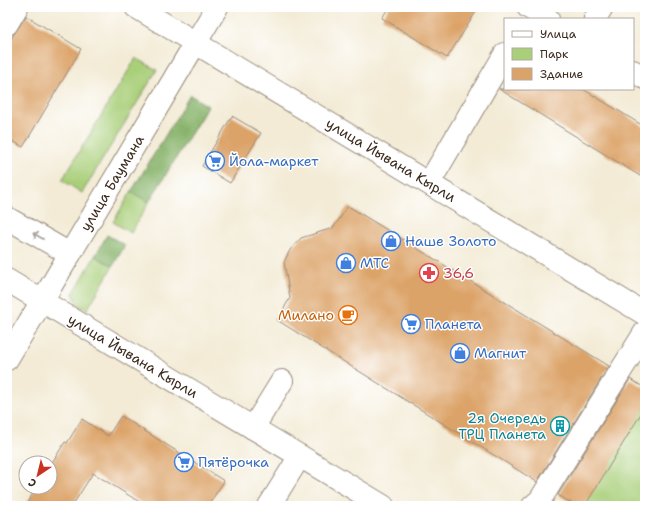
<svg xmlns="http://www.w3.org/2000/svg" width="652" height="513" font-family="'Shantell Sans',sans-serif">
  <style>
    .green { fill: #a9cf79; stroke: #727c4c }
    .forest { fill: #86b269; stroke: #606e44 }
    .building { fill: #dca368 }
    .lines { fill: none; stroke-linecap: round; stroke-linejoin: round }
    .minor-casing { stroke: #978a7a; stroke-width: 24 }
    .major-casing { stroke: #978a7a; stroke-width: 24 }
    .minor { stroke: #fff; stroke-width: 22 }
    .major { stroke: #fff; stroke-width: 22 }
    .oneway { stroke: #a79f9a }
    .labels { text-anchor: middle; stroke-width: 3; stroke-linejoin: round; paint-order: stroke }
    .street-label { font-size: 14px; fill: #3b2a1e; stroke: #fff }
    .shop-label { font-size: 14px; fill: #366cbe; stroke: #fff; text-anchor: start }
    .health-label { font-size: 14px; fill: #be3a42; stroke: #fff; text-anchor: start }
    .food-label { font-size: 14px; fill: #c56008; stroke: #fff; text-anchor: end }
    .culture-label { font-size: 14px; fill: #0d838f; stroke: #fff; text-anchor: end }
  </style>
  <rect width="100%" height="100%" fill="#fff"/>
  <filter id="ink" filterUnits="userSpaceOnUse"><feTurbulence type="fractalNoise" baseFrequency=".025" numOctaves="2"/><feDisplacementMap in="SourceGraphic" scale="8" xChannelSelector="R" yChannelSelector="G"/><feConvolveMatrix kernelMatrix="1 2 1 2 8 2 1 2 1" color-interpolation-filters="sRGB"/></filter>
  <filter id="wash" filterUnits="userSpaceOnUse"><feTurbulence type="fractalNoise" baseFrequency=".012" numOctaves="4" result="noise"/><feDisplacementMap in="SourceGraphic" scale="16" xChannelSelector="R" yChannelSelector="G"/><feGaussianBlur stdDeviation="0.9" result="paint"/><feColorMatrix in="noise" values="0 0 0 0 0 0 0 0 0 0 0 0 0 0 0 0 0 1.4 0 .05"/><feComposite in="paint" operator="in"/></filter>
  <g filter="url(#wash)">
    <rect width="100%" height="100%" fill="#f3ebd5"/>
    <!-- green -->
    <g class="green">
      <polygon points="136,58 157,70 82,193 62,180"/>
      <polygon points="131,192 149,202 131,233 113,222"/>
      <polygon points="95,256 113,266 87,310 79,305 73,294"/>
      <polygon points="645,391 645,506 576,506"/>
    </g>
    <!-- forest -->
    <g class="forest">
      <polygon points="190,95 208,106 149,202 131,192"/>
      <polygon points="107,235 125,245 113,266 95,256"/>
    </g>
    <g id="blocks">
      <!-- building -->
      <g class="building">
        <polygon points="389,7 479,7 447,58 382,18"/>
        <polygon points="26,16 81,49 23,147 7,138 7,45"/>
        <polygon points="499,89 583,89 645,127 645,179"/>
        <polygon points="232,116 261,133 230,183 202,166"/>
        <polygon points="348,206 609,366 537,482 277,320 290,298 284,262 290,250 301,238 333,228"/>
        <polygon points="630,379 645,388 645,407 585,506 576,506 558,495"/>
        <polygon points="121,416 224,481 208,506 146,506 93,473 72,506 25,506 37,487 50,487 50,466 65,442 67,443 82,419 108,436"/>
      </g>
    </g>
  </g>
  <g filter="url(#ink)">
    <use href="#blocks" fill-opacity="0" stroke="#978a7a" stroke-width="1"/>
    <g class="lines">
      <!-- minor casing -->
      <g class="minor-casing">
        <g id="minor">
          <polyline points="528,7 548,19"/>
          <polyline points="595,19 602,7"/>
          <polyline points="7,24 17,7"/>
          <polyline points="196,42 217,7"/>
          <polyline points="633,71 645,78"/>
          <polyline points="429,183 505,54"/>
          <polyline points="7,359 42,301"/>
          <polyline points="253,428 282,381"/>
          <polyline points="269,506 300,456"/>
          <polyline points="533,506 540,500 645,332"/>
        </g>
      </g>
      <!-- major casing -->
      <g class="major-casing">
        <g id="major">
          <polyline points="136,7 645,314"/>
          <polyline points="7,218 70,254"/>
          <polyline points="7,280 383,506"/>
          <polyline points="42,301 196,42"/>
        </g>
      </g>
      <!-- minor -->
      <use href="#minor" class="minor"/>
      <!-- major -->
      <use href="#major" class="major"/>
    </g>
    <!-- one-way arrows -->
    <defs><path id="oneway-shaft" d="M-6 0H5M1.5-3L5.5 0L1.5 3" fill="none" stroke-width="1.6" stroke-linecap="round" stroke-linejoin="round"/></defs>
    <use class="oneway" href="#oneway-shaft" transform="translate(38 236) rotate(-150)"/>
  </g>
  <!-- icons -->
  <defs>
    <g id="supermarket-ring" transform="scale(1)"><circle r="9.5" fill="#fff" stroke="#3f7fe0" stroke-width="1.5"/><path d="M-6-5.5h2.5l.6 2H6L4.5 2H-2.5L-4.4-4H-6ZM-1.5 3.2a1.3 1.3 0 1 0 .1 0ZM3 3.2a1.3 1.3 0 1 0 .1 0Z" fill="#3f7fe0"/></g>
    <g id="shop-ring" transform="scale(1)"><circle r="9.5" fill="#fff" stroke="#3f7fe0" stroke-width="1.5"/><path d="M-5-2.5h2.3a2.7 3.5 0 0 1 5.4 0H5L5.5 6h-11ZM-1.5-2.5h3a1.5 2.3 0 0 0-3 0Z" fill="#3f7fe0"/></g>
    <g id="pharmacy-ring" transform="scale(1)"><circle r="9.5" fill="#fff" stroke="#e0444e" stroke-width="1.5"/><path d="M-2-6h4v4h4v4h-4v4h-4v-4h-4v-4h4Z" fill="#e0444e"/></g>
    <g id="cafe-ring" transform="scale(1)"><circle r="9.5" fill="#fff" stroke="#e8710a" stroke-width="1.5"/><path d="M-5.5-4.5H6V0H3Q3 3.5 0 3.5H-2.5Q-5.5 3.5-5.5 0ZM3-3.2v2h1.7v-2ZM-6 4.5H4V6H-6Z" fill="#e8710a"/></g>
    <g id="building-ring" transform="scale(1)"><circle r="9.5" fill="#fff" stroke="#0f9aa8" stroke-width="1.5"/><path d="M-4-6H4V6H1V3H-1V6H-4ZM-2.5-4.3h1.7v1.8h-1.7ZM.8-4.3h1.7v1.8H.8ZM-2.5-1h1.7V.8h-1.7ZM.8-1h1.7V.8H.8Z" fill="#0f9aa8"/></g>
  </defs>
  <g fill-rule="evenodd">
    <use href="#supermarket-ring" x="215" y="161"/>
    <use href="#shop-ring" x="391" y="241"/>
    <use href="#shop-ring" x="346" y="263"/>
    <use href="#pharmacy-ring" x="429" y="273"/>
    <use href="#cafe-ring" x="348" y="315"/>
    <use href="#supermarket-ring" x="411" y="324"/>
    <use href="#shop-ring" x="460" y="353"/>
    <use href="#building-ring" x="560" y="426"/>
    <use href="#supermarket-ring" x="184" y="462"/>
  </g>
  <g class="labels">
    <!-- street labels -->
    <g class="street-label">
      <text transform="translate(391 160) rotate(31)" y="5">улица Йывана Кырли</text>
      <text transform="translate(112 183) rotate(-59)" y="5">улица Баумана</text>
      <text transform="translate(133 356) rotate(31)" y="5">улица Йывана Кырли</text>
    </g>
    <!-- shop labels -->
    <g class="shop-label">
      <text x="229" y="166">Йола-маркет</text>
      <text x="405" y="246">Наше Золото</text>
      <text x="360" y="268">МТС</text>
      <text x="425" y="329">Планета</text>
      <text x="474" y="358">Магнит</text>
      <text x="198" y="467">Пятёрочка</text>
    </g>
    <!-- health labels -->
    <g class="health-label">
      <text x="443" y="278">36,6</text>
    </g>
    <!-- food labels -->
    <g class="food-label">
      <text x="334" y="320">Милано</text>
    </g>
    <!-- culture labels -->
    <g class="culture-label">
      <text x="546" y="423">2я Очередь<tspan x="546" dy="16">ТРЦ Планета</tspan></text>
    </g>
  </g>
  <!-- margin -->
  <rect width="652" height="513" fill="none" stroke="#fff" stroke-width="24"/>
  <!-- legend -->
  <rect x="504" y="18" width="130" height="72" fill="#ffffff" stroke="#b1aaa5"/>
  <rect x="512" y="31" width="20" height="6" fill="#ffffff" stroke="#b1aaa5"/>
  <text x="540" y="38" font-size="12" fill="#3b2a1e">Улица</text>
  <rect x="512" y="48" width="20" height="12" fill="#a9cf79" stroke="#b1aaa5"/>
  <text x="540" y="58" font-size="12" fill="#3b2a1e">Парк</text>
  <rect x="512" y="68" width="20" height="12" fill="#dca368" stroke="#b1aaa5"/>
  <text x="540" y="78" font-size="12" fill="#3b2a1e">Здание</text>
  <!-- north arrow -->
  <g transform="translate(38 475) rotate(215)"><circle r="19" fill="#ffffff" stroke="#b1aaa5"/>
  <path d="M0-3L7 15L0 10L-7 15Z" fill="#c8321e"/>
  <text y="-6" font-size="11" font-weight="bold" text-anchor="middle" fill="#3b2a1e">С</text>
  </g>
</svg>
